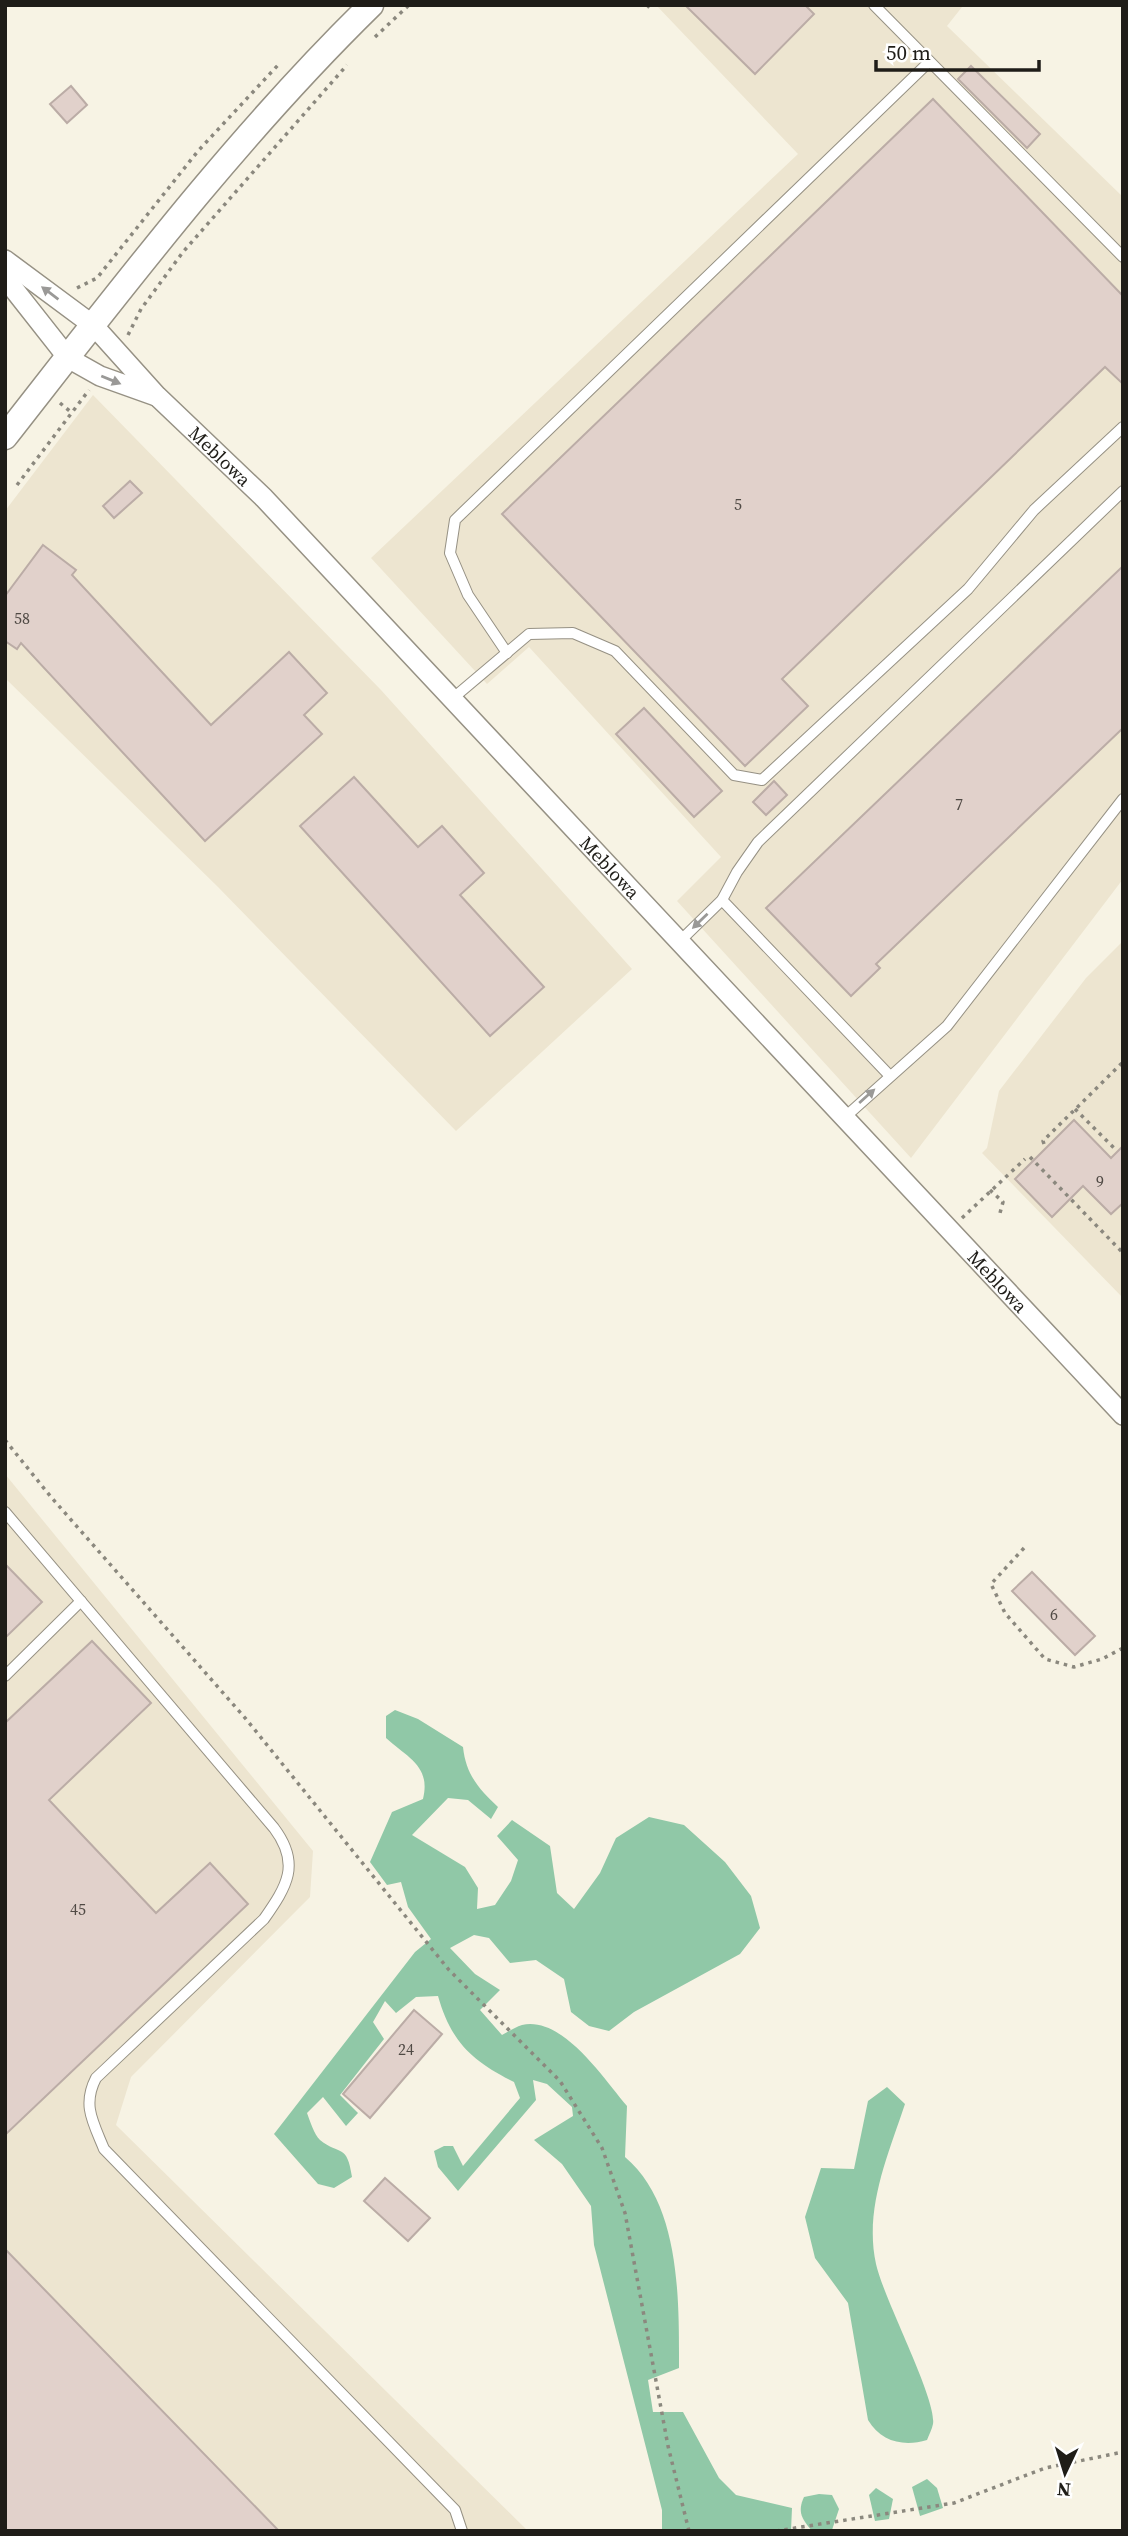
<svg xmlns="http://www.w3.org/2000/svg" width="1128" height="2536" font-family="'Source Serif 4',serif">
  <style>
    .built { fill: #ede5d0 }
    .forest { fill: #90c8a7 }
    .building { fill: #e1d1cb; stroke: #bbaca6; stroke-width: 2 }
    .lines { fill: none; stroke-linecap: round; stroke-linejoin: round }
    .service-casing { stroke: #969184; stroke-width: 12 }
    .minor-casing { stroke: #969184; stroke-width: 22 }
    .tertiary-casing { stroke: #969184; stroke-width: 27 }
    .path { stroke: #8b887e; stroke-width: 3.5; stroke-dasharray: 3.5 5; stroke-linecap: butt }
    .service { stroke: #fff; stroke-width: 10 }
    .minor { stroke: #fff; stroke-width: 19 }
    .tertiary { stroke: #fff; stroke-width: 24 }
    .oneway { fill: #9a9997 }
    .labels { text-anchor: middle; stroke-width: 6; stroke-linejoin: round; paint-order: stroke }
    .number-label { font-size: 16px; fill: #504a45 }
    .street-label { font-size: 19px; fill: #1f1d18; stroke: #fff }
  </style>
  <rect width="100%" height="100%" fill="#f7f3e4"/>
  <!-- built -->
  <g class="built">
    <polygon points="656,5 960,5 962,7 947,26 1123,197 1123,879 911,1158 677,901 721,857 529,647 487,684 371,558 798,154"/>
    <polygon points="93,395 381,690 632,969 456,1131 218,887 5,678 5,511"/>
    <polygon points="1123,941 1123,1298 982,1153 987,1148 999,1091 1086,978"/>
    <polygon points="5,1474 313,1851 310,1897 131,2077 116,2125 528,2531 5,2531"/>
  </g>
  <!-- forest -->
  <g class="forest">
    <path d="M395 1710 418 1719 463 1747C466 1775 479 1789 498 1807L491 1819 468 1800 448 1798 412 1835 465 1867 478 1888 477 1909 495 1905 511 1881 518 1860 497 1836 512 1820 550 1846 557 1893 574 1909 600 1873 616 1838 649 1817 684 1825 725 1862 751 1896 760 1928 740 1954 634 2012 609 2031 589 2026 571 2012 564 1979 536 1960 510 1963 489 1938 474 1935 450 1948 475 1974 500 1990 480 2010 502 2035C508 2032 515 2027 522 2025 563 2016 603 2078 627 2106L625 2157C681 2204 679 2301 679 2368L648 2380 653 2412H683L719 2478 736 2495 792 2508 791 2531H662V2510L594 2245 591 2206 562 2164 534 2140 573 2116 572 2107 547 2084 533 2080 536 2100 458 2191 438 2167 434 2151 444 2146H453L463 2166 520 2098 514 2082C472 2061 451 2042 438 1996L416 1997 396 2013 385 2001 373 2022 384 2039 340 2095 358 2113 346 2126 323 2097 307 2113C310 2121 314 2134 320 2140 340 2156 347 2143 352 2177L334 2188 318 2184 274 2134 415 1952 431 1939 408 1907 401 1882 387 1885 370 1862 392 1812 423 1799C431 1766 408 1758 386 1738V1716Z"/>
    <path d="M887 2087 905 2104C888 2155 864 2209 876 2264 884 2300 937 2399 933 2424 932 2429 929 2435 927 2440 904 2447 881 2442 868 2420L848 2303 815 2258 805 2217 821 2168 854 2169 868 2101Z"/>
    <polygon points="927,2479 937,2488 943,2508 920,2516 912,2487"/>
    <polygon points="876,2488 893,2499 889,2519 875,2521 869,2495"/>
    <path d="M819 2494 832 2495 839 2509 832 2530 812 2531C802 2519 797 2512 804 2497Z"/>
  </g>
  <!-- building -->
  <g class="building">
    <polygon points="685,5 805,5 814,14 755,74"/>
    <polygon points="971,66 1040,134 1027,148 958,79"/>
    <polygon points="71,86 87,105 67,123 50,104"/>
    <polygon points="933,99 1123,296 1123,384 1105,367 782,679 808,706 745,766 502,514"/>
    <polygon points="130,481 142,493 114,518 103,506"/>
    <polygon points="43,545 76,570 72,575 211,725 289,652 327,693 304,715 322,734 205,841 21,643 17,649 5,641 5,596"/>
    <polygon points="1123,566 1123,728 876,964 880,968 851,996 766,908"/>
    <polygon points="644,708 722,791 694,817 616,734"/>
    <polygon points="354,777 418,847 442,826 484,873 460,895 544,987 490,1036 300,826"/>
    <polygon points="774,781 787,795 766,815 753,802"/>
    <polygon points="1074,1120 1111,1158 1123,1146 1123,1203 1111,1214 1083,1186 1052,1217 1015,1179"/>
    <polygon points="5,1564 42,1602 5,1638"/>
    <polygon points="1032,1572 1095,1636 1075,1655 1012,1591"/>
    <polygon points="92,1641 151,1703 49,1800 156,1913 210,1863 248,1904 5,2135 5,1723"/>
    <polygon points="414,2010 442,2034 370,2118 343,2094"/>
    <polygon points="385,2178 430,2218 408,2241 364,2201"/>
    <polygon points="5,2249 279,2531 5,2531"/>
  </g>
  <g class="lines">
    <!-- service casing -->
    <g class="service-casing">
      <g id="service">
        <polyline points="874,5 1123,257"/>
        <polyline points="507,653 468,595 450,553 455,520 928,63"/>
        <polyline points="452,699 529,634 573,633 615,651 734,775 762,780 968,589 1034,510 1123,427"/>
        <polyline points="722,900 890,1076"/>
        <polyline points="679,942 722,900 737,872 758,842 1123,491"/>
        <polyline points="844,1118 947,1026 1123,799"/>
        <path d="M5 1512 274 1828C301 1864 287 1886 264 1919L96 2078C82 2105 93 2122 104 2149L455 2510 462 2531"/>
        <polyline points="5,1676 81,1601"/>
      </g>
    </g>
    <!-- minor casing -->
    <g class="minor-casing">
      <g id="minor">
        <path id="s1" d="M5 260 94 326 157 396 264 498 1123 1415"/>
        <polyline points="5,278 68,358 100,376 156,396"/>
      </g>
    </g>
    <!-- tertiary casing -->
    <g class="tertiary-casing">
      <path id="tertiary" d="M5 437C121 289 236 137 371 5"/>
    </g>
    <!-- path -->
    <g class="path">
      <polyline points="647,5 650,8"/>
      <polyline points="375,37 409,5"/>
      <polyline points="77,288 97,278 198,151 279,64"/>
      <polyline points="128,335 141,309 183,252 347,65"/>
      <polyline points="60,403 72,413"/>
      <polyline points="17,485 89,390"/>
      <polyline points="1075,1109 1114,1148"/>
      <polyline points="1044,1144 1043,1141 1123,1062"/>
      <polyline points="1030,1157 1123,1253"/>
      <polyline points="990,1190 1003,1202 1000,1213"/>
      <polyline points="962,1218 1025,1159"/>
      <polyline points="5,1440 51,1497 246,1719 449,1970 560,2081 602,2148 625,2213 668,2446 689,2531"/>
      <polyline points="1024,1548 991,1584 1005,1613 1045,1659 1074,1667 1102,1659 1123,1648"/>
      <polyline points="776,2531 954,2503 1045,2468 1123,2452"/>
    </g>
    <!-- service -->
    <use href="#service" class="service"/>
    <!-- minor -->
    <use href="#minor" class="minor"/>
    <!-- tertiary -->
    <use href="#tertiary" class="tertiary"/>
  </g>
  <!-- one-way arrows -->
  <defs><path id="oneway-solid" d="M-6-.8H1V-3.2L6.5 0L1 3.2V.8H-6Z" transform="scale(1.75)"/></defs>
  <g class="oneway">
    <use href="#oneway-solid" transform="translate(50 293) rotate(-143)"/>
    <use href="#oneway-solid" transform="translate(111 380) rotate(22)"/>
    <use href="#oneway-solid" transform="translate(700 921) rotate(136)"/>
    <use href="#oneway-solid" transform="translate(867 1096) rotate(-42)"/>
  </g>
  <g class="labels">
    <!-- number labels -->
    <g class="number-label">
      <text x="738" y="510">5</text>
      <text x="22" y="624">58</text>
      <text x="959" y="810">7</text>
      <text x="1100" y="1187">9</text>
      <text x="1054" y="1620">6</text>
      <text x="78" y="1915">45</text>
      <text x="406" y="2055">24</text>
    </g>
    <!-- street labels -->
    <g class="street-label">
      <text dy="7" stroke="none"><textPath href="#s1" startOffset="292">Meblowa</textPath></text>
      <text dy="7" stroke="none"><textPath href="#s1" startOffset="859">Meblowa</textPath></text>
      <text dy="7" stroke="none"><textPath href="#s1" startOffset="1426">Meblowa</textPath></text>
    </g>
  </g>
  <!-- border -->
  <rect width="1128" height="2536" fill="none" stroke="#1f1d18" stroke-width="14"/>
  <!-- north arrow -->
  <g transform="translate(1065 2473) rotate(184)" stroke="#ffffff" stroke-width="5" paint-order="stroke">
  <path d="M0-5L12 26L0 18L-12 26Z" fill="#1f1d18"/>
  <text y="-10" font-size="19" font-weight="bold" text-anchor="middle" fill="#1f1d18">N</text>
  </g>
  <!-- scale -->
  <path d="M876 60v10h163v-10" fill="none" stroke="#1f1d18" stroke-width="3.5"/>
  <text x="886" y="60" font-size="21" fill="#1f1d18" stroke="#ffffff" stroke-width="5" paint-order="stroke">50 m</text>
</svg>
